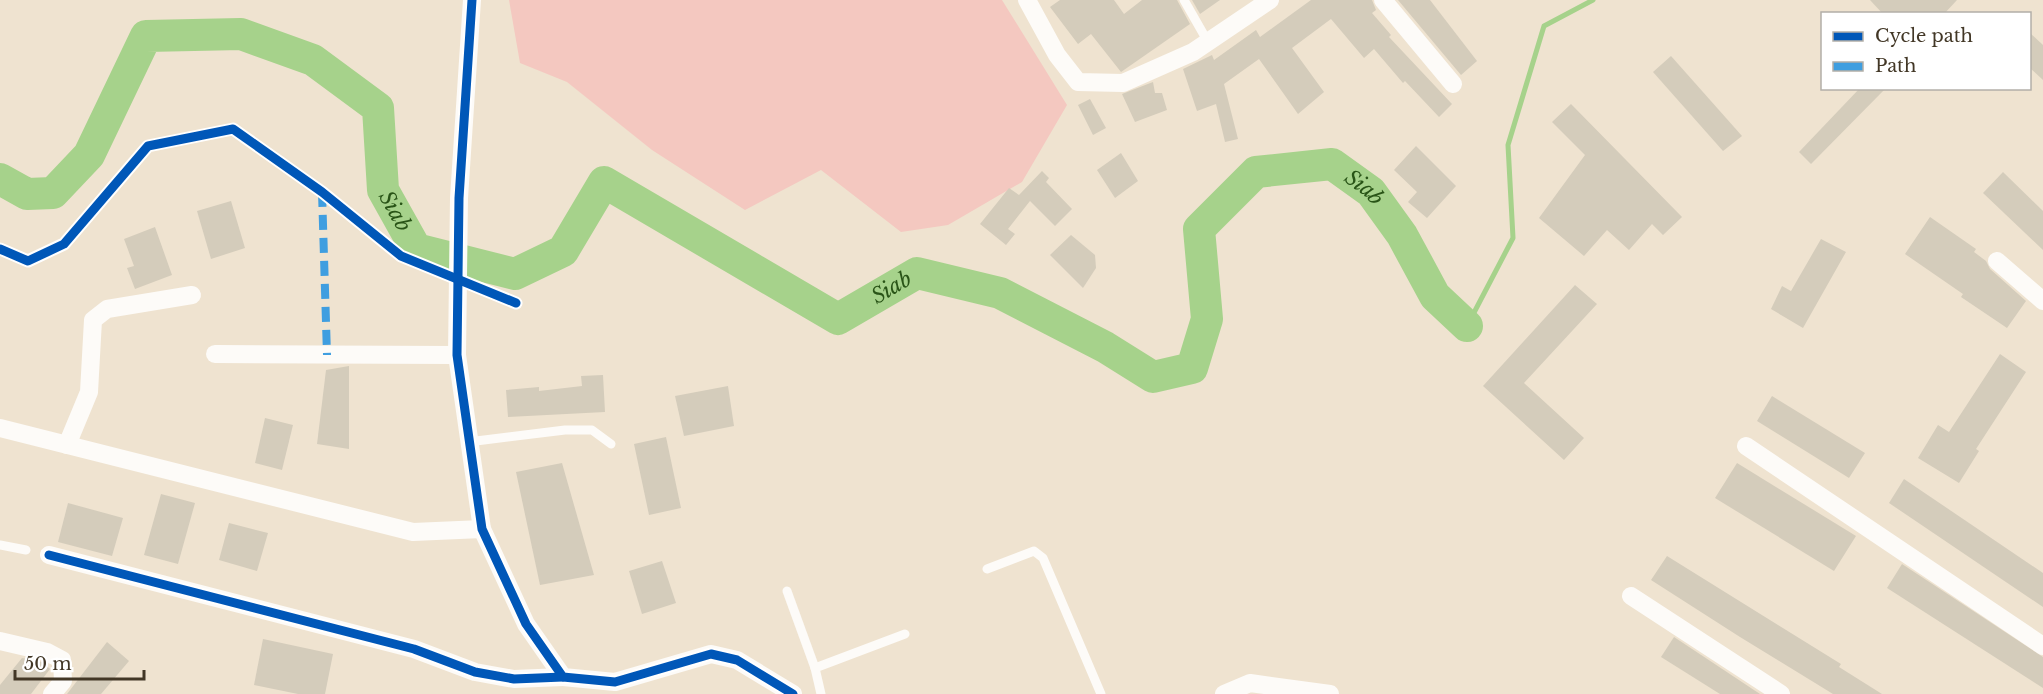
<svg xmlns="http://www.w3.org/2000/svg" width="2043" height="694" font-family="'Libre Baskerville',serif">
  <style>
    .green { fill: #f4c8c0 }
    .lines { fill: none; stroke-linecap: round; stroke-linejoin: round }
    .stream { stroke: #a6d28b; stroke-width: 5 }
    .river { stroke: #a6d28b; stroke-width: 32 }
    .building { fill: #d4ccbb }
    .path { stroke: #dbd7d1; stroke-width: 3; stroke-dasharray: 4.5 3; stroke-linecap: butt }
    .service { stroke: #fdfbf8; stroke-width: 9 }
    .minor { stroke: #fdfbf8; stroke-width: 18 }
    .quiet { stroke: #3f9ee0; stroke-width: 8; stroke-dasharray: 15 8; stroke-linecap: butt }
    .cycleway-casing { stroke: #fff; stroke-width: 13 }
    .cycleway { stroke: #0057b8; stroke-width: 9 }
    .labels { text-anchor: middle; stroke-width: 5; stroke-linejoin: round; paint-order: stroke }
    .water-label { font-size: 21px; font-style: italic; fill: #295417; stroke: #fff }
  </style>
  <rect width="100%" height="100%" fill="#efe3d0"/>
  <!-- green -->
  <polygon class="green" points="509,0 1002,0 1067,105 1022,182 948,225 901,232 821,170 745,210 652,150 567,82 520,63"/>
  <g class="lines">
    <!-- stream -->
    <polyline class="stream" points="1467,326 1513,238 1508,145 1544,26 1593,0"/>
    <!-- river -->
    <path class="river" id="s1" d="M0 179 27 194 53 193 89 155 146 36 241 34 313 60 378 108 383 190 416 249 515 274 563 251 604 182 838 319 917 273 1000 293 1105 347 1153 377 1192 368 1207 319 1199 229 1256 172 1332 164 1371 192 1402 235 1435 296 1467 326"/>
  </g>
  <!-- building -->
  <g class="building">
    <polygon points="1060,0 1114,0 1124,14 1142,0 1177,0 1190,24 1121,72 1091,34 1078,44 1050,7"/>
    <polygon points="1192,0 1220,0 1200,14"/>
    <polygon points="1311,0 1372,0 1376,10 1372,13 1391,35 1389,37 1452,104 1439,117 1405,81 1403,83 1374,49 1364,58 1331,19 1292,48 1324,92 1298,114 1259,59 1224,84 1238,139 1225,142 1216,104 1197,111 1183,69 1212,55 1214,60 1256,30 1260,37"/>
    <polygon points="1398,0 1430,0 1477,61 1461,75"/>
    <polygon points="1870,0 1957,0 1944,14 1883,14"/>
    <polygon points="2030,33 2043,45 2043,80 2030,68"/>
    <polygon points="1671,56 1742,136 1723,151 1653,72"/>
    <polygon points="1153,82 1155,93 1162,93 1167,110 1135,122 1122,94"/>
    <polygon points="1860,88 1886,88 1811,164 1799,152"/>
    <polygon points="1090,99 1106,128 1093,135 1078,105"/>
    <polygon points="1571,104 1682,217 1663,235 1652,224 1629,250 1607,230 1584,256 1539,218 1585,155 1552,122"/>
    <polygon points="1416,146 1456,186 1427,218 1408,202 1417,192 1394,170"/>
    <polygon points="1121,153 1138,181 1115,198 1097,170"/>
    <polygon points="1042,171 1049,178 1046,182 1072,209 1055,226 1030,201 1008,229 1015,234 1006,245 980,224 1009,188 1019,195"/>
    <polygon points="2003,172 2043,211 2043,250 1983,193"/>
    <polygon points="231,201 245,248 211,259 197,211"/>
    <polygon points="1930,217 1976,249 1974,252 1986,261 1990,269 2026,301 2007,328 1961,297 1963,294 1905,254"/>
    <polygon points="155,227 172,275 135,289 127,268 134,266 124,239"/>
    <polygon points="1071,235 1095,255 1096,268 1083,288 1050,255"/>
    <polygon points="1821,239 1846,252 1803,328 1771,309 1782,286 1791,291"/>
    <polygon points="1575,285 1597,304 1524,383 1584,438 1564,460 1483,386"/>
    <polygon points="2000,354 2026,372 1976,449 1979,451 1959,483 1918,458 1938,425 1949,432"/>
    <polygon points="349,366 349,449 317,444 326,370"/>
    <polygon points="603,375 605,412 508,417 506,390 539,387 539,391 582,386 581,376"/>
    <polygon points="728,386 734,426 684,436 675,396"/>
    <polygon points="1772,396 1865,453 1849,478 1757,421"/>
    <polygon points="265,418 293,425 282,470 255,463"/>
    <polygon points="666,437 681,508 649,515 634,444"/>
    <polygon points="562,463 594,575 540,585 516,472"/>
    <polygon points="1737,463 1856,536 1834,571 1715,498"/>
    <polygon points="1904,479 2043,573 2043,607 1889,503"/>
    <polygon points="161,494 195,503 178,564 144,555"/>
    <polygon points="68,503 123,518 112,556 58,542"/>
    <polygon points="229,523 268,533 257,571 219,560"/>
    <polygon points="1667,556 1841,664 1839,667 1882,694 1833,694 1740,637 1651,580"/>
    <polygon points="662,561 676,603 642,614 629,571"/>
    <polygon points="1902,564 2043,657 2043,688 1887,588"/>
    <polygon points="1674,637 1760,694 1720,694 1661,657"/>
    <polygon points="263,639 333,654 325,694 298,694 254,685"/>
    <polygon points="107,642 129,661 101,694 67,694"/>
    <polygon points="22,658 42,662 50,669 31,694 0,694 0,685"/>
  </g>
  <g class="lines">
    <!-- path -->
    <g class="path">
      <polyline points="0,249 28,261 64,244 148,146 233,129 322,192 401,256 442,273"/>
      <polyline points="476,287 516,303"/>
    </g>
    <!-- service -->
    <g class="service">
      <polyline points="1184,0 1208,42"/>
      <polyline points="468,442 565,430 592,430 611,444"/>
      <polyline points="0,545 26,550"/>
      <polyline points="987,569 1034,551 1043,558 1101,694"/>
      <polyline points="787,591 815,668"/>
      <polyline points="821,694 815,668 905,634"/>
    </g>
    <!-- minor -->
    <g class="minor">
      <polyline points="472,0 459,198 457,355 482,529 526,624 563,677 615,682 711,654 737,660 793,694"/>
      <polyline points="1027,0 1057,55 1078,82 1123,83 1193,52 1270,0"/>
      <polyline points="1383,0 1453,84"/>
      <polyline points="1997,261 2043,301"/>
      <polyline points="215,354 457,355"/>
      <polyline points="0,428 413,532 482,529"/>
      <polyline points="67,445 89,392 93,320 107,309 192,295"/>
      <polyline points="1746,446 2043,646"/>
      <polyline points="49,555 414,649 475,672 514,679 563,677"/>
      <polyline points="1631,596 1781,694"/>
      <polyline points="0,641 47,652 62,660 63,681 52,694"/>
      <polyline points="1224,694 1250,683 1330,694"/>
    </g>
    <!-- quiet -->
    <polyline class="quiet" points="322,192 327,355"/>
    <!-- cycleway casing -->
    <g class="cycleway-casing">
      <g id="cycleway">
        <polyline points="472,0 459,198 457,355 482,529 526,624 563,677 615,682 711,654 737,660 793,694"/>
        <polyline points="0,249 28,261 64,244 148,146 233,129 322,192 401,256 516,303"/>
        <polyline points="49,555 414,649 475,672 514,679 563,677"/>
      </g>
    </g>
    <!-- cycleway -->
    <use href="#cycleway" class="cycleway"/>
  </g>
  <g class="labels">
    <!-- water labels -->
    <g class="water-label">
      <text dy="7" stroke="none"><textPath href="#s1" startOffset="1880">Siab</textPath></text>
      <text dy="7" stroke="none"><textPath href="#s1" startOffset="600">Siab</textPath></text>
      <text dy="7" stroke="none"><textPath href="#s1" startOffset="1212">Siab</textPath></text>
    </g>
  </g>
  <!-- legend -->
  <rect x="1821" y="12" width="210" height="78" fill="#ffffff" stroke="#b3afa8" stroke-width="1.5"/>
  <rect x="1833" y="32" width="30" height="9" fill="#0057b8" stroke="#b3afa8" stroke-width="1.5"/>
  <text x="1875" y="42" font-size="18" fill="#423726">Cycle path</text>
  <rect x="1833" y="62" width="30" height="9" fill="#3f9ee0" stroke="#b3afa8" stroke-width="1.5"/>
  <text x="1875" y="72" font-size="18" fill="#423726">Path</text>
  <!-- scale -->
  <path d="M15 670v9h129v-9" fill="none" stroke="#423726" stroke-width="3"/>
  <text x="24" y="670" font-size="18" fill="#423726" stroke="#ffffff" stroke-width="4.5" paint-order="stroke">50 m</text>
</svg>
